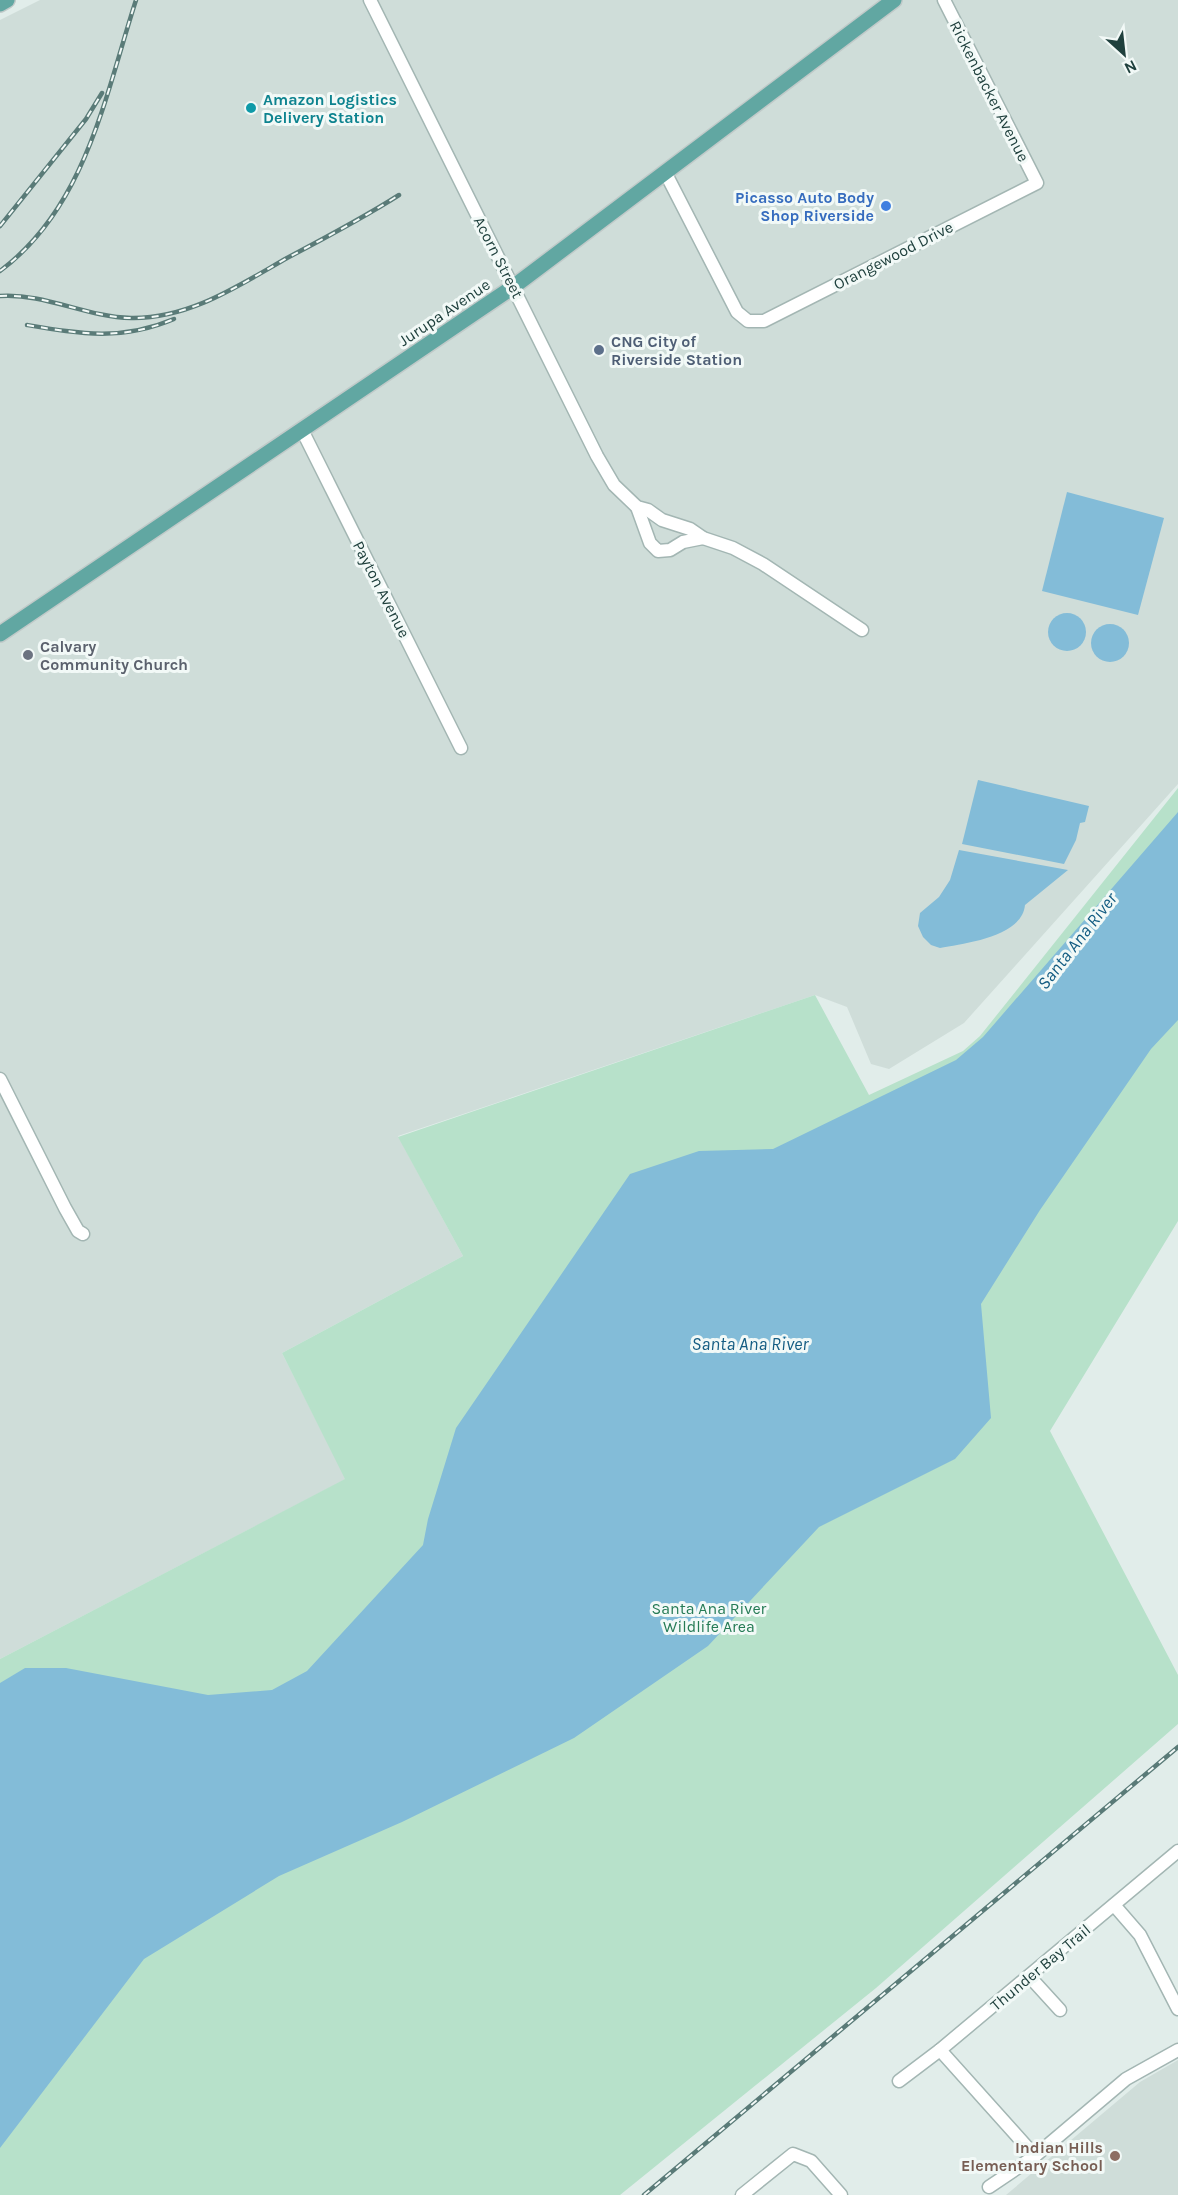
<svg xmlns="http://www.w3.org/2000/svg" width="1178" height="2195" font-family="Karla,sans-serif">
  <style>
    .built { fill: #cfddd9 }
    .green { fill: #b7e1ca }
    .water { fill: #83bcd8 }
    .lines { fill: none; stroke-linecap: round; stroke-linejoin: round }
    .minor-casing { stroke: #a3b6b3; stroke-width: 15 }
    .major-casing { stroke: #c0cac9; stroke-width: 18 }
    .minor { stroke: #fff; stroke-width: 12 }
    .major { stroke: #61a7a2; stroke-width: 15 }
    .rail-casing { stroke: #5a7b78; stroke-width: 4.5 }
    .rail { stroke: #f2f9f7; stroke-width: 2; stroke-dasharray: 7; stroke-linecap: butt }
    .culture-dot { fill: #0f9aa8; stroke: #f2f9f7; stroke-width: 2 }
    .shop-dot { fill: #3f7fe0; stroke: #f2f9f7; stroke-width: 2 }
    .service-dot { fill: #5c6f8a; stroke: #f2f9f7; stroke-width: 2 }
    .worship-dot { fill: #6b7280; stroke: #f2f9f7; stroke-width: 2 }
    .education-dot { fill: #8d6e63; stroke: #f2f9f7; stroke-width: 2 }
    .labels { text-anchor: middle; stroke-width: 6; stroke-linejoin: round; paint-order: stroke }
    .street-label { font-size: 16px; fill: #1f403d; stroke: #f2f9f7 }
    .culture-label { font-size: 16px; font-weight: bold; fill: #0d838f; stroke: #f2f9f7; text-anchor: start }
    .shop-label { font-size: 16px; font-weight: bold; fill: #366cbe; stroke: #f2f9f7; text-anchor: end }
    .service-label { font-size: 16px; font-weight: bold; fill: #4e5e75; stroke: #f2f9f7; text-anchor: start }
    .worship-label { font-size: 16px; font-weight: bold; fill: #5b616d; stroke: #f2f9f7; text-anchor: start }
    .park-label { font-size: 16px; fill: #257b55; stroke: #f2f9f7 }
    .education-label { font-size: 16px; font-weight: bold; fill: #785e54; stroke: #f2f9f7; text-anchor: end }
    .water-label { font-size: 18px; font-style: italic; fill: #135c82; stroke: #f2f9f7 }
  </style>
  <rect width="100%" height="100%" fill="#e1edea"/>
  <!-- built -->
  <g class="built">
    <polygon points="40,0 1178,0 1178,784 964,1023 889,1069 871,1064 847,1007 815,995 398,1136 463,1256 282,1353 346,1479 0,1659 0,20"/>
    <polygon points="1178,2060 1178,2195 1006,2195 1140,2082"/>
  </g>
  <!-- green -->
  <polygon class="green" points="1178,788 1178,1221 1050,1431 1178,1675 1178,1724 876,1988 620,2195 0,2195 0,1659 345,1479 282,1353 463,1256 398,1137 815,995 869,1095 963,1051 980,1036"/>
  <!-- water -->
  <g class="water">
    <polygon points="1067,492 1164,518 1138,615 1042,591"/>
    <circle cx="1067" cy="632" r="19"/>
    <circle cx="1110" cy="643" r="19"/>
    <polygon points="978,780 1089,806 1085,822 1080,823 1076,840 1064,864 962,844"/>
    <polygon points="1178,812 1178,1020 1151,1049 1040,1210 981,1304 991,1418 955,1459 819,1527 708,1646 574,1738 402,1822 279,1876 144,1959 0,2148 0,1683 25,1668 66,1668 208,1695 272,1690 307,1671 423,1545 428,1519 456,1428 630,1174 699,1151 773,1149 956,1060 983,1037"/>
    <path d="M959 850 1068 870 1025 905C1022 937 965 943 940 948L931 945 923 937 918 926 920 913 939 897 950 880Z"/>
  </g>
  <g class="lines">
    <!-- minor casing -->
    <g class="minor-casing">
      <g id="minor">
        <polyline points="370,0 597,456 614,485 637,507 648,510 662,520 690,529 703,538 733,548 763,564 862,630"/>
        <polyline points="665,172 737,312 748,321 764,321 1037,183 944,0"/>
        <polyline points="302,430 461,748"/>
        <polyline points="637,507 650,543 658,551 670,550 683,542 703,538"/>
        <polyline points="0,1079 65,1208 78,1231 83,1234"/>
        <polyline points="1114,1905 1140,1935 1178,2009"/>
        <polyline points="1029,1976 1060,2010"/>
        <polyline points="940,2050 1035,2156"/>
        <polyline points="899,2081 940,2050 1178,1851"/>
        <polyline points="989,2187 1035,2156 1126,2079 1178,2050"/>
        <polyline points="742,2195 793,2154 811,2161 841,2195"/>
      </g>
    </g>
    <!-- major casing -->
    <g class="major-casing">
      <g id="major">
        <polyline points="0,4 7,0"/>
        <polyline points="0,634 513,287 894,0"/>
      </g>
    </g>
    <!-- minor -->
    <use href="#minor" class="minor"/>
    <!-- major -->
    <use href="#major" class="major"/>
    <!-- rail casing -->
    <g class="rail-casing">
      <g id="rail">
        <polyline points="0,226 86,119 102,93"/>
        <path d="M0 271C86 207 105 96 136 0"/>
        <path d="M0 296C45 293 86 317 131 318 189 319 238 286 287 258 325 238 363 218 399 195"/>
        <path d="M27 325C81 334 122 341 174 319"/>
        <polyline points="644,2195 1178,1747"/>
      </g>
    </g>
    <!-- rail -->
    <use href="#rail" class="rail"/>
  </g>
  <!-- markers -->
  <circle class="culture-dot" cx="251" cy="108" r="6"/>
  <circle class="shop-dot" cx="886" cy="206" r="6"/>
  <circle class="service-dot" cx="599" cy="350" r="6"/>
  <circle class="worship-dot" cx="28" cy="655" r="6"/>
  <circle class="education-dot" cx="1115" cy="2156" r="6"/>
  <g class="labels">
    <!-- street labels -->
    <g class="street-label">
      <text transform="translate(990 91) rotate(63)" y="6">Rickenbacker Avenue</text>
      <text transform="translate(893 255) rotate(-27)" y="6">Orangewood Drive</text>
      <text transform="translate(499 257) rotate(63)" y="6">Acorn Street</text>
      <text transform="translate(444 312) rotate(-34)" y="6">Jurupa Avenue</text>
      <text transform="translate(382 589) rotate(63)" y="6">Payton Avenue</text>
      <text transform="translate(1040 1967) rotate(-40)" y="6">Thunder Bay Trail</text>
    </g>
    <!-- culture labels -->
    <g class="culture-label">
      <text x="263" y="105">Amazon Logistics<tspan x="263" dy="18">Delivery Station</tspan></text>
    </g>
    <!-- shop labels -->
    <g class="shop-label">
      <text x="874" y="203">Picasso Auto Body<tspan x="874" dy="18">Shop Riverside</tspan></text>
    </g>
    <!-- service labels -->
    <g class="service-label">
      <text x="611" y="347">CNG City of<tspan x="611" dy="18">Riverside Station</tspan></text>
    </g>
    <!-- worship labels -->
    <g class="worship-label">
      <text x="40" y="652">Calvary<tspan x="40" dy="18">Community Church</tspan></text>
    </g>
    <!-- park labels -->
    <g class="park-label">
      <text x="709" y="1614">Santa Ana River<tspan x="709" dy="18">Wildlife Area</tspan></text>
    </g>
    <!-- education labels -->
    <g class="education-label">
      <text x="1103" y="2153">Indian Hills<tspan x="1103" dy="18">Elementary School</tspan></text>
    </g>
    <!-- water labels -->
    <g class="water-label">
      <text transform="translate(1077 941) rotate(-52)" y="6">Santa Ana River</text>
      <text x="750" y="1350">Santa Ana River</text>
    </g>
  </g>
  <!-- north arrow -->
  <g transform="translate(1124 54) rotate(153)" stroke="#f2f9f7" stroke-width="4.5" paint-order="stroke">
  <path d="M0-4.5L10 22L0 15L-10 22Z" fill="#1f403d"/>
  <text y="-9" font-size="16" font-weight="bold" text-anchor="middle" fill="#1f403d">N</text>
  </g>
</svg>
